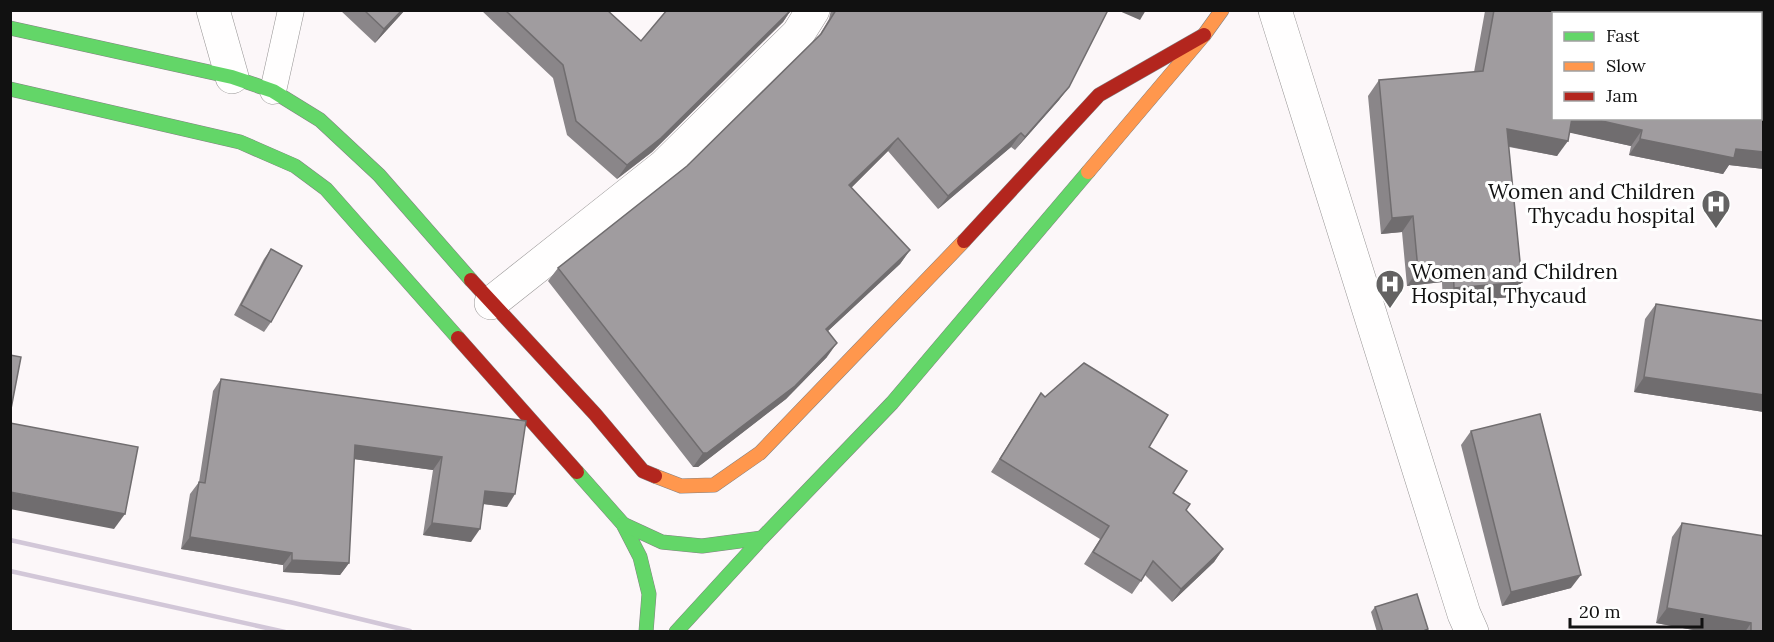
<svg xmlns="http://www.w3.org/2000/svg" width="1774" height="642" font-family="Lora,serif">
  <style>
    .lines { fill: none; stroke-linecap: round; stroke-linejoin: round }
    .lane-casing { stroke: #979595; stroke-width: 27 }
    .street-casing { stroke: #979595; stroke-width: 34 }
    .fast-casing { stroke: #848283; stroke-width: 15 }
    .slow-casing { stroke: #848283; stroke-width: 15 }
    .jam-casing { stroke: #848283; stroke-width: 15 }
    .lane { stroke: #fffefe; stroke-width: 26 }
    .street { stroke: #fffefe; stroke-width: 33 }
    .fast { stroke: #63d668; stroke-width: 14 }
    .slow { stroke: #ff974d; stroke-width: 14 }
    .jam { stroke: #b3261e; stroke-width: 14 }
    .rail { stroke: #d2c7d8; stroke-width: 4.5 }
    .wall { fill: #8a8689 }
    .shaded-wall { fill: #706d6f }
    .building { fill: #a09c9f; stroke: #706d6f; stroke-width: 1.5 }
    .labels { text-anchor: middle; stroke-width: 6; stroke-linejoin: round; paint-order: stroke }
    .poi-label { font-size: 21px; fill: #111; stroke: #fff; text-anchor: end }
  </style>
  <rect width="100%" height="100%" fill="#fcf7f9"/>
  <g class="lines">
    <!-- lane casing -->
    <g class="lane-casing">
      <polyline id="lane" points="273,91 291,10"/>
    </g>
    <!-- street casing -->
    <g class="street-casing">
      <g id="street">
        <polyline points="213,10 232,77"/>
        <polyline points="1275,10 1464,614 1472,632"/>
        <polyline points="491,303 664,166 798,34 813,10"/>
      </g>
    </g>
    <!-- fast casing -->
    <g class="fast-casing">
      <g id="fast">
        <polyline points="10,28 232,77 273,91 320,120 379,175 471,280"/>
        <polyline points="10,89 240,142 295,166 326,189 458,338"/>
        <polyline points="577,472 623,524 640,557 649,594 646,632"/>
        <polyline points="623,524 662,542 702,546 762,538"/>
        <polyline points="676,632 762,538 892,403 1088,172"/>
      </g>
    </g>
    <!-- slow casing -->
    <g class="slow-casing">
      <g id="slow">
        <polyline points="1088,172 1204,35 1222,10"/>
        <polyline points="655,476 681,486 714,485 760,453 964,241"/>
      </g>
    </g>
    <!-- jam casing -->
    <g class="jam-casing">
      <g id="jam">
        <polyline points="964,241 1099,95 1204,35"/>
        <polyline points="471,280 595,414 643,471 655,476"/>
        <polyline points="458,338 577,472"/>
      </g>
    </g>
    <!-- lane -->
    <use href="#lane" class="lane"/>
    <!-- street -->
    <use href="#street" class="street"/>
    <!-- fast -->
    <use href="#fast" class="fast"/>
    <!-- slow -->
    <use href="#slow" class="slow"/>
    <!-- jam -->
    <use href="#jam" class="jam"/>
    <!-- rail -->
    <g class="rail">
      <polyline points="10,540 294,603 410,631"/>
      <polyline points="10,571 285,632"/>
    </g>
  </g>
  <!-- wall -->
  <g class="wall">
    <polygon points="340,10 405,10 375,43"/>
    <polygon points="481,10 607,10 641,41 791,10 783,22 652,152 617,179 567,135 553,78"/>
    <polygon points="831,10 1108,10 1059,100 1015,150 1011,147 938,209 888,151 851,188 910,250 900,264 828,331 827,357 786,399 698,467 693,467 548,281 558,268 687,166 819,36 829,19"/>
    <polygon points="1481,10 1764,10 1554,118 1764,56 1764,169 1729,165 1723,174 1629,155 1631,146 1569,132 1557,156 1509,147 1511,297 1443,303 1442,282 1407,286 1402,232 1381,234 1368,96 1379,80 1474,72 1485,11"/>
    <polygon points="271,249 271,322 264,332 234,315 264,259"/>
    <polygon points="1656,304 1764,321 1764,412 1634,392 1645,319"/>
    <polygon points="221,379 526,421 507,507 483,504 471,542 423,535 433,470 354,459 349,563 340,575 283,572 283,565 181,549 190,494 199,482 213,391"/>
    <polygon points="1041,393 1045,397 1149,447 1173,493 1186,510 1223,549 1214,562 1172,602 1145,575 1132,594 1084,564 1100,539 991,472"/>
    <polygon points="1471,431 1571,588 1502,606 1461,445"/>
    <polygon points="1682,523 1764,632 1704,632 1656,623 1672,537"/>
    <polygon points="1375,607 1428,629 1427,632 1377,632 1371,612"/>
  </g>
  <!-- shaded-wall -->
  <g class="shaded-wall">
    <polygon points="402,10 405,10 375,43 384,29"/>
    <polygon points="791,10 783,22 652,152 617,179 627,165"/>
    <polygon points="1117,10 1146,10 1140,20"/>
    <polygon points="1069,87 1059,100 1015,150 1025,137"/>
    <polygon points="1570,118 1589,118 1642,130 1631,146 1562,131"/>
    <polygon points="1507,129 1568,141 1557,156 1497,144"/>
    <polygon points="1021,133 1011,147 938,209 948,196"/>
    <polygon points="898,138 888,151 840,199 849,185"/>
    <polygon points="1640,139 1764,152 1764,169 1729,165 1723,174 1629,155"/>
    <polygon points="1413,216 1402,232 1381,234 1392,218"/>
    <polygon points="910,250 900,264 816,342 826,329"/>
    <polygon points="1453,266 1442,282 1407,286 1418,270"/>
    <polygon points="1522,282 1511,297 1443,303 1454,288"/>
    <polygon points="837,343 827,357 786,399 698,467 693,467 703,453"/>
    <polygon points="1644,377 1764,395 1764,412 1634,392"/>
    <polygon points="355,445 442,457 433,470 346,458"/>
    <polygon points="485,491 515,494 507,507 476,503"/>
    <polygon points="10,492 125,514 114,529 10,509"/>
    <polygon points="432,523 480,529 471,542 423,535"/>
    <polygon points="190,537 292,553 283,565 181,549"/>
    <polygon points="1223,549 1214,562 1172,602 1181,589"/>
    <polygon points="292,560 349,563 340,575 283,572"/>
    <polygon points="1581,575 1571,588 1502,606 1511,592"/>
    <polygon points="1667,608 1751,623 1745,632 1704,632 1656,623"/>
  </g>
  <!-- building -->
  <g class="building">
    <polygon points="364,10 402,10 384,29"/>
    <polygon points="505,10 607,10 641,41 667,10 791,10 661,138 627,165 576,121 563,65"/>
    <polygon points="836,10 1108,10 1069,87 1025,137 1021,133 948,196 898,138 849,185 910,250 826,329 837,343 795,386 707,453 703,453 558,268 687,166 821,34"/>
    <polygon points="1494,10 1764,10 1764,19 1761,33 1761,14 1554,14 1554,118 1572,118 1568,141 1507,129 1522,282 1454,288 1453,266 1418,270 1413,216 1392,218 1379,80 1483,71"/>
    <polygon points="1761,55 1764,56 1764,152 1736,149 1734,158 1640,139 1642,130 1589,118 1761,118"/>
    <polygon points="271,249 302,266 271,322 241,305"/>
    <polygon points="1656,304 1764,321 1764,395 1644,377"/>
    <polygon points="10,355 21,357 10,414"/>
    <polygon points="1084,363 1168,415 1149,447 1187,471 1173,493 1190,504 1186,510 1223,549 1181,589 1153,561 1141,581 1093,552 1109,526 1000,459 1041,393 1045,397"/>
    <polygon points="221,379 526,421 515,494 485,491 480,529 432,523 442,457 355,445 349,563 292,560 292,553 190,537 199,482 205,483"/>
    <polygon points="1540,414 1581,575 1511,592 1471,431"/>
    <polygon points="10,423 138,447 125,514 10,492"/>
    <polygon points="1682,523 1764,536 1764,632 1751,632 1751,623 1667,608"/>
    <polygon points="1417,594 1428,629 1421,632 1383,632 1375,607"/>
  </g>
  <!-- icons -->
  <defs>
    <g id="hospital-pin" transform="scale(1.5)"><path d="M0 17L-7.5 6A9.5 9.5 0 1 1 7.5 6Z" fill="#636262" stroke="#fff"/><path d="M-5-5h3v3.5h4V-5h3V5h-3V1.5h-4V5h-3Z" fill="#fff"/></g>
  </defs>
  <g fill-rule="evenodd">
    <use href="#hospital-pin" x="1716" y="204"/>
    <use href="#hospital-pin" x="1390" y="284"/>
  </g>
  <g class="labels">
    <!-- poi labels -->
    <g class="poi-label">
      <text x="1695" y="199">Women and Children<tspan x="1695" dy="24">Thycadu hospital</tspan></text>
      <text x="1411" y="279" text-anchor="start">Women and Children<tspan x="1411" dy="24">Hospital, Thycaud</tspan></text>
    </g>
  </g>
  <!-- border -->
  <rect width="1774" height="642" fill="none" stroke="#111111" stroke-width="24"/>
  <!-- legend -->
  <rect x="1552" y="12" width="210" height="108" fill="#ffffff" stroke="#a0a0a0" stroke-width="1.5"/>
  <rect x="1564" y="32" width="30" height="9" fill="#63d668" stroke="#a0a0a0" stroke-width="1.5"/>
  <text x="1606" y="42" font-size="18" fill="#111111">Fast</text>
  <rect x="1564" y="62" width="30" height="9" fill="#ff974d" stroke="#a0a0a0" stroke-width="1.5"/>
  <text x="1606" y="72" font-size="18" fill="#111111">Slow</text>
  <rect x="1564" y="92" width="30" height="9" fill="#b3261e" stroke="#a0a0a0" stroke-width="1.5"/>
  <text x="1606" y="102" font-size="18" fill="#111111">Jam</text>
  <!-- scale -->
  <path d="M1570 618v9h132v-9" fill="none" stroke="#111111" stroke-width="3"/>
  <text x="1579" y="618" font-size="18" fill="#111111" stroke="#ffffff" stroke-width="4.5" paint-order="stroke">20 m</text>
</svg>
